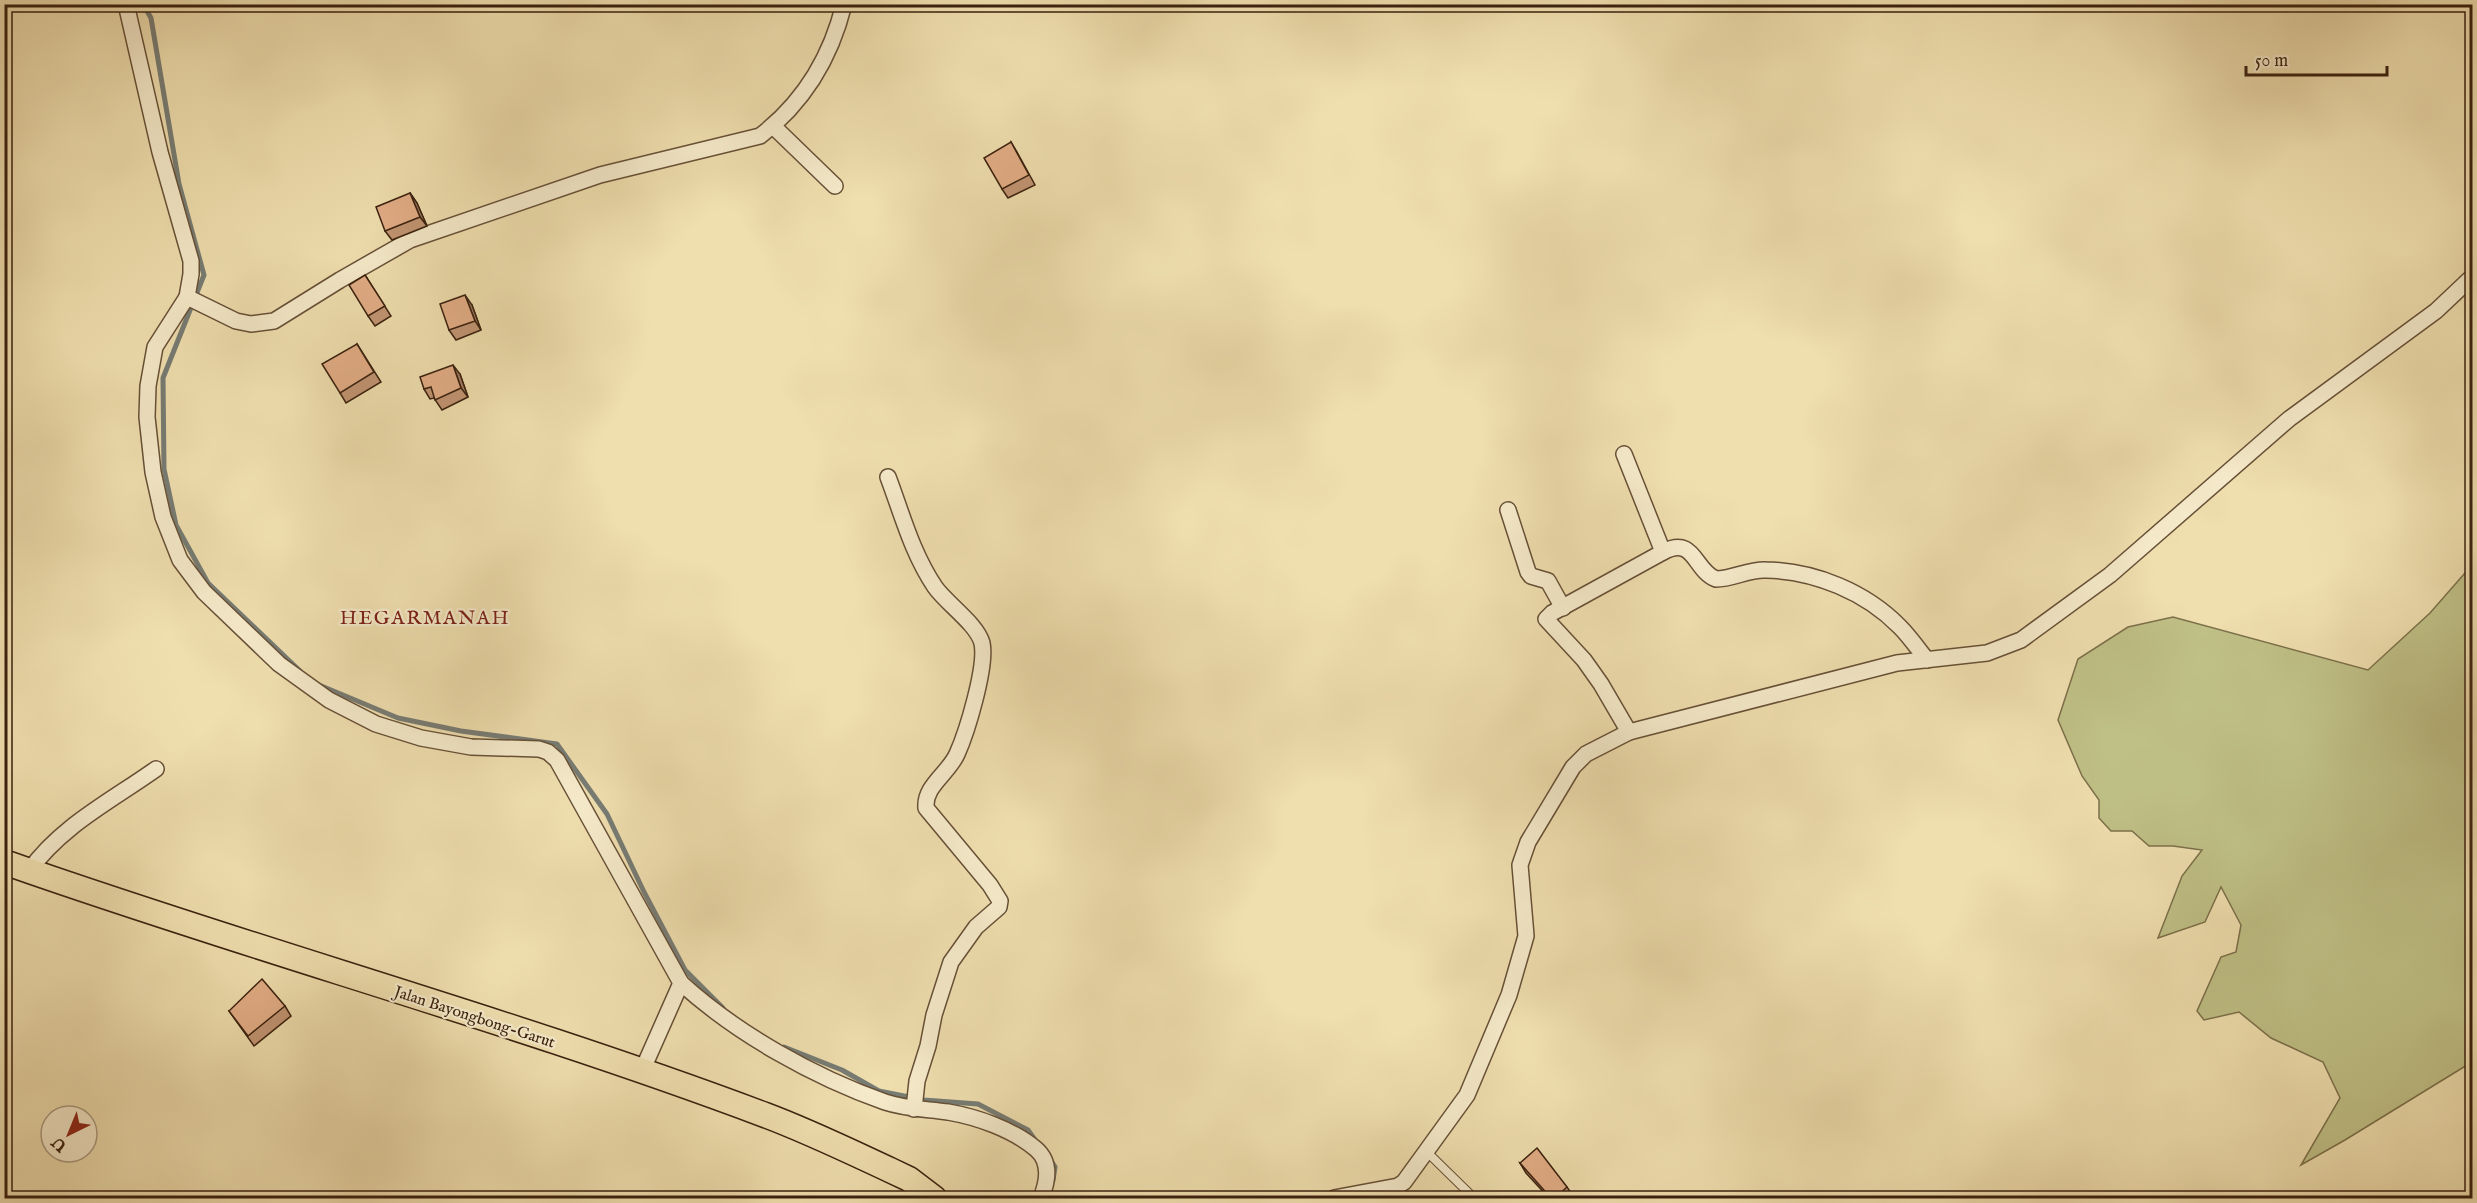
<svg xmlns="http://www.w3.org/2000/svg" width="2477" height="1203" font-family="'IM FELL English',serif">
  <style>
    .green { fill: #bfc086; stroke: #7c704a; stroke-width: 1.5 }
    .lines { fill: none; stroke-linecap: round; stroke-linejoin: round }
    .stream { stroke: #777c74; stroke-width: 5 }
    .lane-casing { stroke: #675037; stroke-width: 10 }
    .street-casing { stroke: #675037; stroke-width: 18 }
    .primary-casing { stroke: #3a210f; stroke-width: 27 }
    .lane { stroke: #f5eaca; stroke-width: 8 }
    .street { stroke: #f5eaca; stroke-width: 15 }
    .primary { stroke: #efdeae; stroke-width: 24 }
    .wall { fill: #c29573; stroke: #3a210f; stroke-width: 1.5 }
    .shaded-wall { fill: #9e795e; stroke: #3a210f; stroke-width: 1.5 }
    .building { fill: #e2ad86; stroke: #3a210f; stroke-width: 1.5 }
    .labels { text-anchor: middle; stroke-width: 4.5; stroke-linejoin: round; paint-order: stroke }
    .street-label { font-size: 16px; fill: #3a210f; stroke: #f5eaca }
    .quarter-label { font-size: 20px; letter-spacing: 1.5px; fill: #7a1f14; stroke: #f5eaca }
  </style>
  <rect width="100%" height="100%" fill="#efdeae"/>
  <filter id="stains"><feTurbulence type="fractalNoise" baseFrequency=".00333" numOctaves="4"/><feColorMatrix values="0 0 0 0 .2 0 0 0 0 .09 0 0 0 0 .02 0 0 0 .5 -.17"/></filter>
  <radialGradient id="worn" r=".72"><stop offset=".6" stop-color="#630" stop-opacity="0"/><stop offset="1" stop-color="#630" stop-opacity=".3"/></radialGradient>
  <!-- green -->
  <polygon class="green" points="2472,565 2472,1062 2345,1140 2301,1165 2340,1098 2323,1062 2271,1038 2239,1012 2204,1020 2197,1011 2221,957 2236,952 2241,925 2221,887 2205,922 2158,938 2182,876 2202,850 2173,846 2149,846 2132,831 2111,831 2099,818 2099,800 2082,776 2058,720 2078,659 2128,627 2173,617 2368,670 2430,613"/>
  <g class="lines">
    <!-- stream -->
    <g class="stream">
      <polyline points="143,4 151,18 179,184 204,275 163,378 164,469 176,525 208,583 300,671"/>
      <polyline points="319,685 398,718 461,731 557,744 607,814 644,892 685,970 723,1008"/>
      <polyline points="784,1047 842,1070 879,1091 924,1100 978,1104 1028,1130 1038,1144"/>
      <polyline points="1051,1161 1055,1167 1053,1180"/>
    </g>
    <!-- lane casing -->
    <g class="lane-casing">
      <polyline id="lane" points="1427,1152 1474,1198"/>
    </g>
    <!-- street casing -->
    <g class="street-casing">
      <g id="street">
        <polyline points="126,4 160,152 191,261 191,274 187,297"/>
        <polyline points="773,126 835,186"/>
        <polyline points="1624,454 1663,552 1552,613 1546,619 1584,660 1601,684 1629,732"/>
        <path d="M888 477C902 514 912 553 935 587 946 603 977 624 982 643 987 666 967 732 957 754 948 774 924 786 926 808L990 885 1000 901 999 907 976 927 951 962 934 1015 928 1046 917 1081 914 1109"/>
        <polyline points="1508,510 1528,572 1531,576 1548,581 1563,608"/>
        <path d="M1663 552C1695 535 1694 571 1716 579 1733 579 1749 569 1766 570 1815 571 1866 592 1900 627 1910 637 1918 649 1927 660"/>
        <path d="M29 871C61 826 111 801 156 769"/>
        <path d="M681 983C737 1034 814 1077 885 1102 906 1109 927 1109 948 1112 977 1117 1012 1129 1036 1149 1051 1162 1048 1181 1041 1198"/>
        <path d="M642 1071 681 983 557 760 548 752 539 749 471 747 421 738 376 724 329 700 279 664 204 592 180 560 163 517 153 472 147 417 148 386 155 347 187 297 236 321 251 324 274 321 340 280 410 240 600 175 760 136C803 103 831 57 844 4"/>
        <polyline points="1334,1198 1398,1186 1404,1182 1467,1095 1509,995 1526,936 1520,865 1528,842 1573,767 1586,754 1629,732 1897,663 1987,653 2021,640 2110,575 2289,419 2436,311 2472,277"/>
      </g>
    </g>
    <!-- primary casing -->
    <g class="primary-casing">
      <path id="primary" d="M4 862C256 951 515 1021 765 1115 808 1131 849 1151 890 1170L909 1179 934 1198"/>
    </g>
    <!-- lane -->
    <use href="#lane" class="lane"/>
    <!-- street -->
    <use href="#street" class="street"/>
    <!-- primary -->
    <use href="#primary" class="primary"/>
  </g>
  <!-- wall -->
  <g class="wall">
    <polygon points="1011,142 1017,152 1035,185 1008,198 1002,189"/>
    <polygon points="410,193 417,203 427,226 392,240 385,231"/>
    <polygon points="365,275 391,316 375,326 368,316"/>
    <polygon points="472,305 481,330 456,340 449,330"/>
    <polygon points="357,344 381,382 346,403 340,393"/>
    <polygon points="460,374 468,397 442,410 434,398 430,399 424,389"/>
    <polygon points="285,1006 291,1016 254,1046 229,1011"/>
    <polygon points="1520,1163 1567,1187 1574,1197 1572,1198 1549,1198 1526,1173"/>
  </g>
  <!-- shaded-wall -->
  <g class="shaded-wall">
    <polygon points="410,193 417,203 427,226 420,217"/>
    <polygon points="465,295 472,305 481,330 475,321"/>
    <polygon points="453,365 460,374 468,397 461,388"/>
  </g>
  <!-- building -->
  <g class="building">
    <polygon points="1011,142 1029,175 1002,189 984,158"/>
    <polygon points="410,193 420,217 385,231 376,207"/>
    <polygon points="365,275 385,306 368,316 349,285"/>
    <polygon points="465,295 475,321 449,330 440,304"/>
    <polygon points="357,344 374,372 340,393 322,364"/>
    <polygon points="453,365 461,388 435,400 431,387 424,389 420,377"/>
    <polygon points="262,979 285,1006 248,1036 229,1011"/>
    <polygon points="1537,1148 1567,1187 1555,1198 1551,1198 1520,1163"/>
  </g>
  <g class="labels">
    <!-- street labels -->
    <g class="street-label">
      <text transform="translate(475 1016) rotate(18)" y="6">Jalan Bayongbong-Garut</text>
    </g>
    <!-- quarter labels -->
    <g class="quarter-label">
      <text x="425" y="624">HEGARMANAH</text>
    </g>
  </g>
  <!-- margin -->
  <rect width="2477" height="1203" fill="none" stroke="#efdeae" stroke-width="24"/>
  <rect x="6" y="6" width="2465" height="1191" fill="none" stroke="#3a210f" stroke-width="3"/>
  <rect x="12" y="12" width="2453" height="1179" fill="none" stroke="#3a210f" stroke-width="1.5"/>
  <!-- north arrow -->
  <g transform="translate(69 1134) rotate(223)"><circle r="28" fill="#f5eaca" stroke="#aa9a7f" stroke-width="1.5"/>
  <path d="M0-4.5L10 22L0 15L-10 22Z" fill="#8f2418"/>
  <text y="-9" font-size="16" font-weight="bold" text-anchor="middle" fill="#3a210f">U</text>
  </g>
  <!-- scale -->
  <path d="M2246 66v9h141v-9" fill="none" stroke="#3a210f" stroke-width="3"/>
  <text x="2255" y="66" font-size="18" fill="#3a210f" stroke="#f5eaca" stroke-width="4.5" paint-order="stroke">50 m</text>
  <rect width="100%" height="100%" filter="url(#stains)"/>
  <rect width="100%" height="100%" fill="url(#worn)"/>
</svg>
